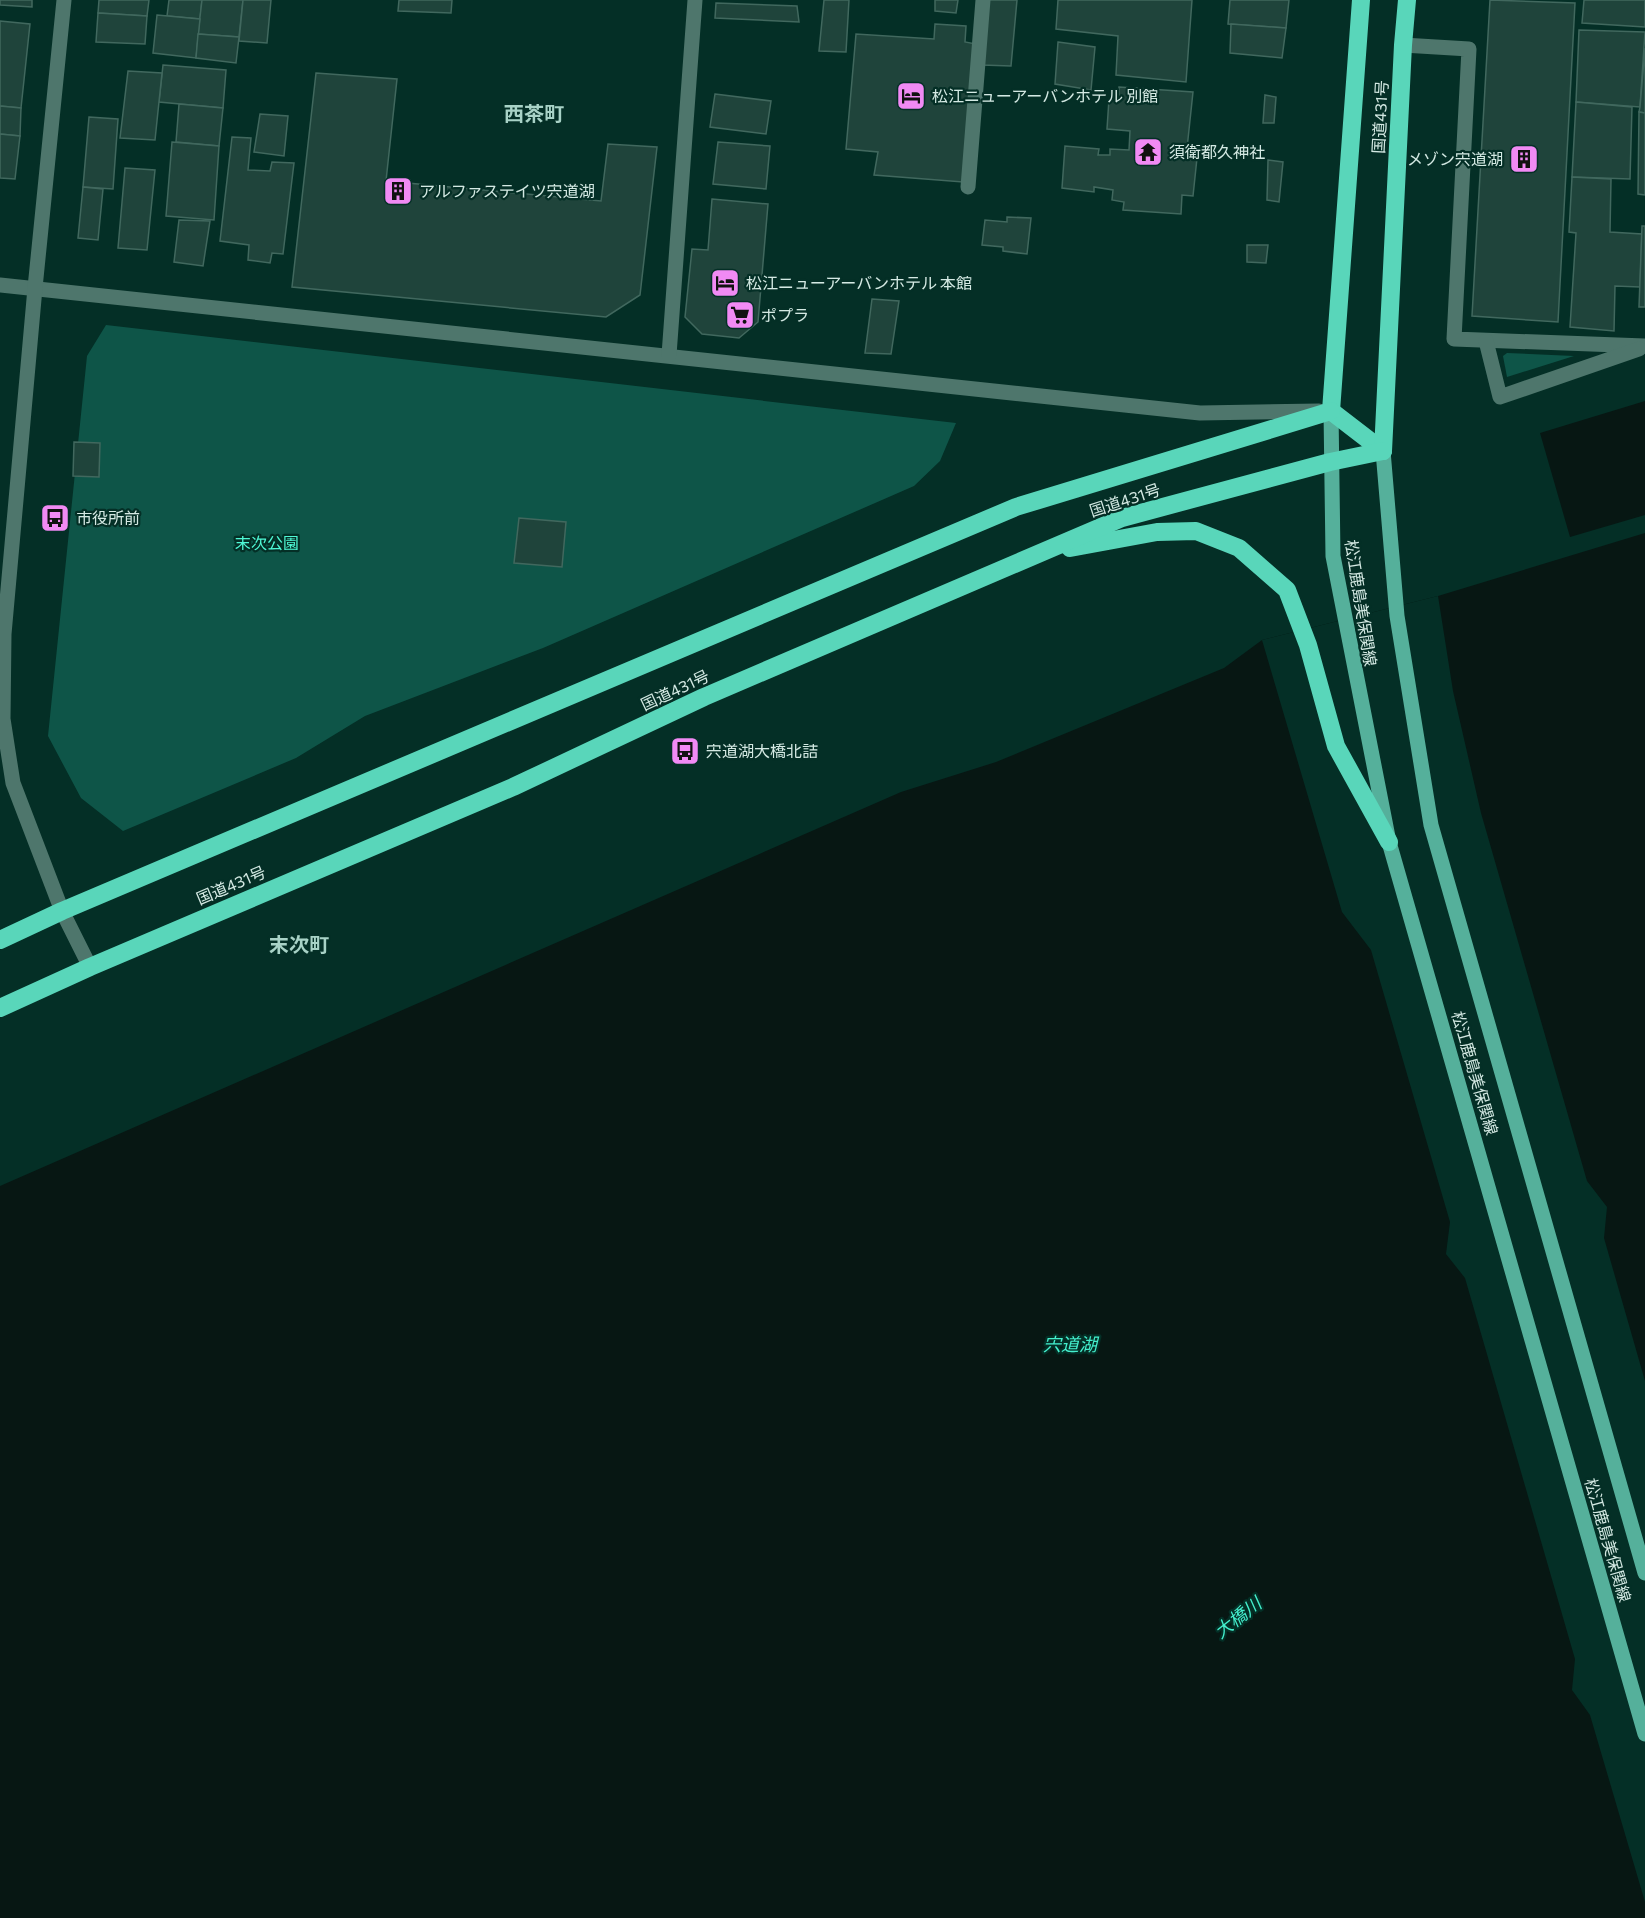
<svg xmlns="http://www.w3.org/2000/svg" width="1645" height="1918" font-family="Commissioner,'Noto Sans JP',sans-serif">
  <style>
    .green { fill: #0e5548 }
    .water { fill: #071713 }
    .pier { fill: #042f26 }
    .building { fill: #1f443b; stroke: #41685e; stroke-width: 1.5 }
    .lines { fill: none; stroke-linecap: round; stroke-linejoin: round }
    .lane { stroke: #4e766c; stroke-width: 15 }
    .street { stroke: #4e766c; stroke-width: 15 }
    .secondary { stroke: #4e766c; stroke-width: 15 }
    .primary { stroke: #55b09b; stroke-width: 15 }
    .highway { stroke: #59d6ba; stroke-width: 18 }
    .labels { text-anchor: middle; stroke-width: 4.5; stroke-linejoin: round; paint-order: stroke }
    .poi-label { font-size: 16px; fill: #d4e9e3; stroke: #042f26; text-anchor: start }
    .street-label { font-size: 16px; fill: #d4e9e3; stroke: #042f26 }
    .park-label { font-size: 16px; fill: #4ff8d5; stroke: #042f26 }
    .water-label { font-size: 18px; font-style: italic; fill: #44efcd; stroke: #042f26 }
    .quarter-label { font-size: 20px; font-weight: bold; fill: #a8d2c6; stroke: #042f26 }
  </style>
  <rect width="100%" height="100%" fill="#042f26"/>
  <!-- green -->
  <g class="green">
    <polygon points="106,325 956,423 940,461 914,486 543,648 365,716 296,758 123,831 81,798 48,736 87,356"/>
    <polygon points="1507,353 1574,356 1507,377 1503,356"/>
  </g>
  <!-- water -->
  <g class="water">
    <polygon points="1645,401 1645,515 1570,537 1540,433"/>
    <polygon points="1645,533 1645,1918 0,1918 0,1186 901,792 996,762 1224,668 1262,640 1438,596"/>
  </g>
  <!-- pier -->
  <polygon class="pier" points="1438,596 1453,691 1481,813 1587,1181 1607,1207 1604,1238 1645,1381 1645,1902 1590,1715 1572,1690 1575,1659 1465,1278 1446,1254 1450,1222 1371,950 1342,912 1262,640"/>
  <!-- building -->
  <g class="building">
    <polygon points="0,0 32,0 32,7 0,5"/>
    <polygon points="99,0 149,0 147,16 98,13"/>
    <polygon points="169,0 202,0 200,19 167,16"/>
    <polygon points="202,0 243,0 239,37 198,34"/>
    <polygon points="243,0 271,0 267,43 239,41"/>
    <polygon points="399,0 452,0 451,13 398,11"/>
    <polygon points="824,0 849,0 846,52 819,51"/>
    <polygon points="935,0 958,0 956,13 935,11"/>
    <polygon points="987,0 1017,0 1011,66 982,65"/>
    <polygon points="1058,0 1192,0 1186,82 1116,75 1118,36 1056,29"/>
    <polygon points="1230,0 1289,0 1286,28 1228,24"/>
    <polygon points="1490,0 1575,3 1558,322 1472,316"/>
    <polygon points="1584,0 1645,0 1645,27 1582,23"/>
    <polygon points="716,3 797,6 799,22 715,18"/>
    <polygon points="98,13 147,16 145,44 96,42"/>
    <polygon points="157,15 200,19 196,58 153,53"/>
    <polygon points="0,21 30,24 21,108 0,106"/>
    <polygon points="935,24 966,26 965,42 976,44 963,182 874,175 878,152 846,149 856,34 934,39"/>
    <polygon points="1231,24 1286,28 1282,58 1230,53"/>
    <polygon points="1579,30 1645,32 1640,107 1576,102"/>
    <polygon points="198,34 239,37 236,63 196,58"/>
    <polygon points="1058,42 1095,47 1091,90 1055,84"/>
    <polygon points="1645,48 1645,113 1639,112 1640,107"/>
    <polygon points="163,65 226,70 223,108 159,102"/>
    <polygon points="128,71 162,73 155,140 120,138"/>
    <polygon points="316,73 397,79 386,181 601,201 608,144 657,147 640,295 606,317 292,287"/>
    <polygon points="1119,87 1193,92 1186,158 1197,158 1193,196 1182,195 1181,214 1123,210 1124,202 1112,200 1113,190 1094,187 1094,192 1062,188 1065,146 1099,149 1098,155 1110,155 1110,149 1129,150 1130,131 1107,129 1109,99 1119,99"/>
    <polygon points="715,94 771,101 766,134 710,127"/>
    <polygon points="1265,95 1276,97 1274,123 1263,123"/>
    <polygon points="1576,102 1632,107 1630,179 1572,177"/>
    <polygon points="179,104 223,108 219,146 176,142"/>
    <polygon points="0,106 21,108 20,136 0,134"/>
    <polygon points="1639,112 1645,113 1645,195 1638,194"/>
    <polygon points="260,114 288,116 284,156 254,152"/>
    <polygon points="89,117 118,119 113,189 83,187"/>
    <polygon points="0,134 20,136 15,179 0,178"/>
    <polygon points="232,137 251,138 248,170 270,171 272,162 294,163 283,254 272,253 270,263 248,260 249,245 220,241"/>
    <polygon points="172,142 219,146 214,220 166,216"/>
    <polygon points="718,142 770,146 766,189 713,184"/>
    <polygon points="1268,160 1283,162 1279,202 1267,200"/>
    <polygon points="125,168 155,170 147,250 118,248"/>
    <polygon points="1572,177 1611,179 1610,232 1642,234 1640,287 1615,286 1614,331 1570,327 1576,233 1569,232"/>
    <polygon points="83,187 103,189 98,240 78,238"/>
    <polygon points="712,199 768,204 758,322 739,338 702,334 685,317 692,249 708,250"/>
    <polygon points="1007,217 1031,218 1027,254 1003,251 1003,247 982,245 985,220 1007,222"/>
    <polygon points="179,220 210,221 203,266 174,262"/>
    <polygon points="1642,226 1645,226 1645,307 1639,307"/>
    <polygon points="1247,245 1268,245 1266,263 1247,262"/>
    <polygon points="872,299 899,301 891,354 865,353"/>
    <polygon points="74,442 100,443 99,477 73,476"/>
    <polygon points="519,518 566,522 562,567 514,563"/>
  </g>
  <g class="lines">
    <!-- lane -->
    <polyline class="lane" points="968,187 983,0"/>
    <!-- street -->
    <g class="street">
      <polyline points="1403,45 1469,49 1454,339 1645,346"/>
      <polyline points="0,285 1200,413 1319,411"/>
      <polyline points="1486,341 1500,397 1639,349"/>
      <polyline points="669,355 695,0"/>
    </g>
    <!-- secondary -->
    <polyline class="secondary" points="64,0 35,288 4,634 3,719 13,783 62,911 90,967"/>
    <!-- primary -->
    <g class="primary">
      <polyline points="1331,411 1333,556 1389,842 1645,1734"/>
      <polyline points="1383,451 1397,616 1431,825 1645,1573"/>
    </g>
    <!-- highway -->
    <g class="highway">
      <polyline points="1331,411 1361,0"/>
      <polyline points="1331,411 1383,451"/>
      <polyline points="1383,451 1403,45 1407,0"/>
      <polyline points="1070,548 1157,532 1196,531 1239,548 1287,590 1308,645 1336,746 1389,842"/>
      <polyline points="0,940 62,911 1016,507 1331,411"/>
      <polyline points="0,1008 90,967 513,787 704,697 1122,518 1330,462 1383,451"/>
    </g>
  </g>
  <!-- icons -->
  <defs>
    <g id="hotel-square" transform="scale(1.5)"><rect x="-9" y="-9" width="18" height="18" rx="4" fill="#f18af4" stroke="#042f26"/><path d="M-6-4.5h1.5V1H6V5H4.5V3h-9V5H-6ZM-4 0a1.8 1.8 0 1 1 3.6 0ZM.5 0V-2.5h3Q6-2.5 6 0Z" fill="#111"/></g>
    <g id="temple-square" transform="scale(1.5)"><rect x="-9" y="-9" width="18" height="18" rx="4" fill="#f18af4" stroke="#042f26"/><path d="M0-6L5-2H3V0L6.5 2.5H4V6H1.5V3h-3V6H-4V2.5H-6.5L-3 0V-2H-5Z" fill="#111"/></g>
    <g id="building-square" transform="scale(1.5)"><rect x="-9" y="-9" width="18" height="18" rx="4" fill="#f18af4" stroke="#042f26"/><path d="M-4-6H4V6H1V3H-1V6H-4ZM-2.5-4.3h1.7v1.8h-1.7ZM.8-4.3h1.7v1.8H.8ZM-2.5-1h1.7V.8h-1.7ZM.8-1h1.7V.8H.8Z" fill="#111"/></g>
    <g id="supermarket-square" transform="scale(1.5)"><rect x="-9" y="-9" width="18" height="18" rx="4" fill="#f18af4" stroke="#042f26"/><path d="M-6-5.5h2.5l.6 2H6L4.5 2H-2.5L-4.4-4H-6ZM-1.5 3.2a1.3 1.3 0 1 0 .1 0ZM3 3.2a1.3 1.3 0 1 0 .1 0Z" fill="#111"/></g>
    <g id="bus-square" transform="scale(1.5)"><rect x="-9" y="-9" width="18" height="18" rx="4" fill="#f18af4" stroke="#042f26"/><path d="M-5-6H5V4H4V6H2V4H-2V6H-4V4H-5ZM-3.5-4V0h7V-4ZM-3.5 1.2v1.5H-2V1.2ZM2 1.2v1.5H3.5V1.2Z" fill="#111"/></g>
  </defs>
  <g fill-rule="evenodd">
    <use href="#hotel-square" x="911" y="96"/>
    <use href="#temple-square" x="1148" y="152"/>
    <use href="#building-square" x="1524" y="159"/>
    <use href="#building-square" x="398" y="191"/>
    <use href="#hotel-square" x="725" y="283"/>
    <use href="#supermarket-square" x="740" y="315"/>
    <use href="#bus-square" x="55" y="518"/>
    <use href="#bus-square" x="685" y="751"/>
  </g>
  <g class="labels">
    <!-- poi labels -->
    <g class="poi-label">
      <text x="932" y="102">松江ニューアーバンホテル 別館</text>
      <text x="1169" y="158">須衛都久神社</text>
      <text x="1503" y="165" text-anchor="end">メゾン宍道湖</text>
      <text x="419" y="197">アルファステイツ宍道湖</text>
      <text x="746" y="289">松江ニューアーバンホテル 本館</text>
      <text x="761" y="321">ポプラ</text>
      <text x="76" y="524">市役所前</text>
      <text x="706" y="757">宍道湖大橋北詰</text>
    </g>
    <!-- street labels -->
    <g class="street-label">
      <text transform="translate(1380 117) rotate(-87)" y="6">国道431号</text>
      <text transform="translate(1125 500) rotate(-18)" y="6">国道431号</text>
      <text transform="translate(1361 603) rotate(81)" y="6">松江鹿島美保関線</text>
      <text transform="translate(675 690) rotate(-25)" y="6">国道431号</text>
      <text transform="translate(231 885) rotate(-23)" y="6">国道431号</text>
      <text transform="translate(1475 1073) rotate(74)" y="6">松江鹿島美保関線</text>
      <text transform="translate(1608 1540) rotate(74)" y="6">松江鹿島美保関線</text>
    </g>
    <!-- park labels -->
    <g class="park-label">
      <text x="267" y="549">末次公園</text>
    </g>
    <!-- water labels -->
    <g class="water-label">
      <text x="1070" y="1351">宍道湖</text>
      <text transform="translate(1238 1618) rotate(-38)" y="6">大橋川</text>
    </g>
    <!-- quarter labels -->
    <g class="quarter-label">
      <text x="534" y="121">西茶町</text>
      <text x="299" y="952">末次町</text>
    </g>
  </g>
</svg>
